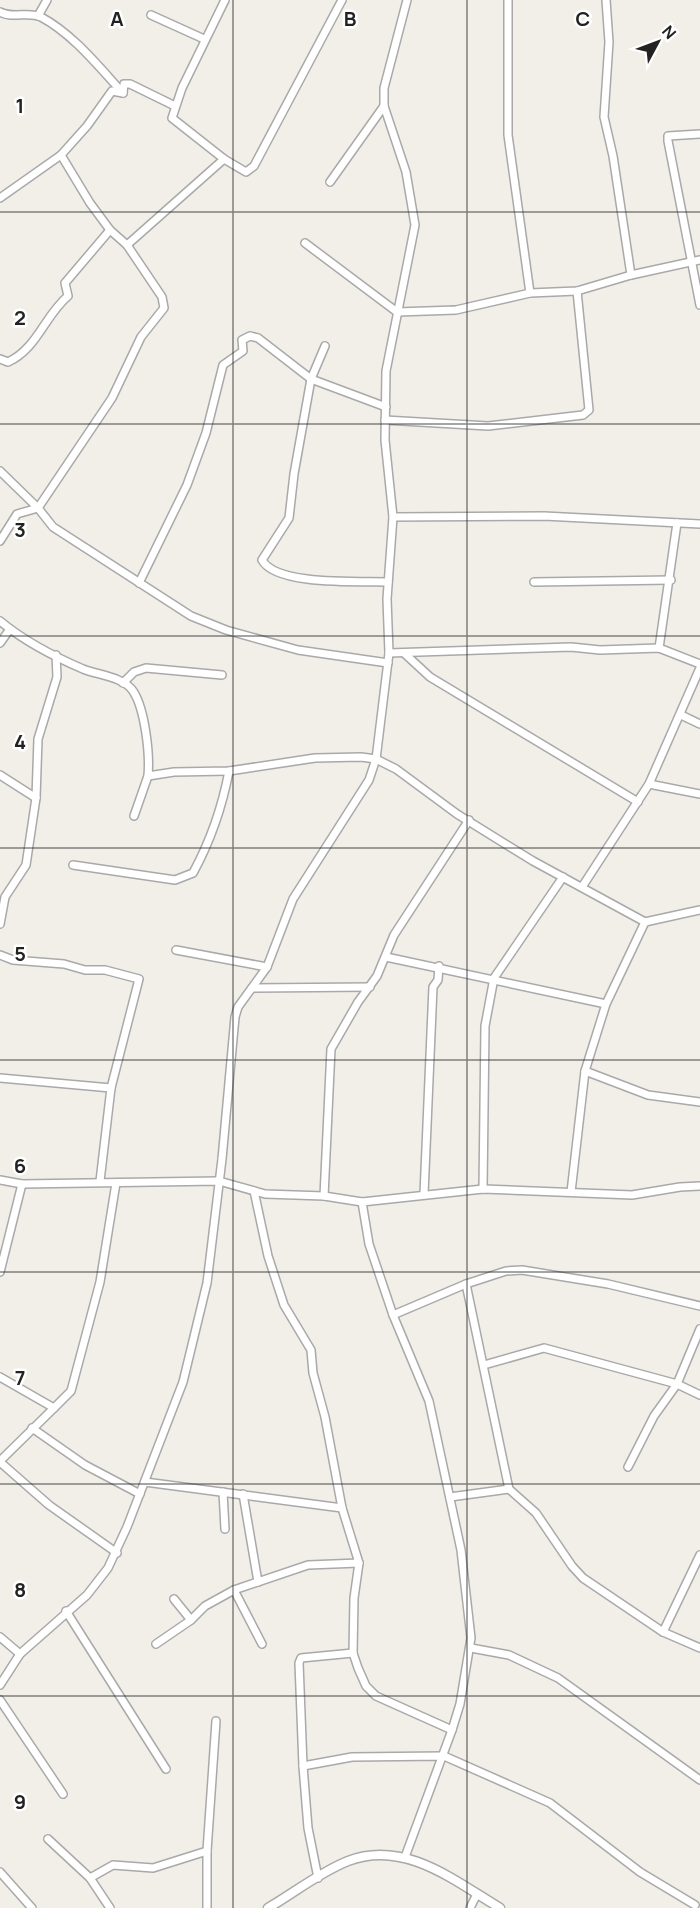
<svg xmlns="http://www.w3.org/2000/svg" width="700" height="1908" font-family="Manrope,sans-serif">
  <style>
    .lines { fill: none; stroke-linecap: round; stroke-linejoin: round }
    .minor-casing { stroke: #a9a9a9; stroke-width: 10 }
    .tertiary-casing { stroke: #a9a9a9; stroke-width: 11 }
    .minor { stroke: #fff; stroke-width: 7 }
    .tertiary { stroke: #fff; stroke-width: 8 }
    .grid { fill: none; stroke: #222; stroke-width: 1.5; stroke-opacity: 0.55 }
    .grid-label { font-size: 20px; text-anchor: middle; font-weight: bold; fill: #222; stroke: #fff; stroke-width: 5; stroke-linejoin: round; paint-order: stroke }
  </style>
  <rect width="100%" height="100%" fill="#f2efe9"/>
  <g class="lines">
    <!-- minor casing -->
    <g class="minor-casing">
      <g id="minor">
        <polyline points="225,0 182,88 172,118 224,159 246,172 254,166 342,0"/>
        <polyline points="508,0 508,135 530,293"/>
        <polyline points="606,0 609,42 604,117 613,156 631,275"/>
        <path d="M0 12C13 19 29 11 41 17 73 34 99 67 123 93"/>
        <polyline points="151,15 204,39"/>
        <polyline points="38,16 47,0"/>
        <polyline points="700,134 668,136 668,141 700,305"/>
        <polyline points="330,182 384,106"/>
        <polyline points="0,198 61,155 87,126 112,91 123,93 124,84 130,84 175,106"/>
        <polyline points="305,243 397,312 456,310 530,293 577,291 631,275 700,260"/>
        <polyline points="127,245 224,159"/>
        <path d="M325 346 311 379 294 474 289 518 262 560C276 586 360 581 388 582"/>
        <path d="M0 359 8 362C37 349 45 315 68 296L65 283 110 230"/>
        <polyline points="385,420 488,426 583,415 589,410 577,291"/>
        <polyline points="0,471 38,508 53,527 191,616 226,630 298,650 388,663"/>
        <polyline points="393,517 544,516 700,524"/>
        <polyline points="0,541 17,514 38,508 112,398 141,337 164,308 162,297 127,245 110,230 90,203 61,155"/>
        <polyline points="534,582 671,580"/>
        <polyline points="139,583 187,485 206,433 223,365 243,351 242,340 250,336 258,338 311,379 386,407"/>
        <path d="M0 621C23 640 55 657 83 669 98 675 124 677 133 691 145 709 150 754 148 776L174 772 229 771 315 758 361 757 376 759 396 769 457 814 533 861 645 922 700 910"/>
        <polyline points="0,643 10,629"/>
        <polyline points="659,648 677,523"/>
        <polyline points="389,653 571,647 600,650 659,648 700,664"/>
        <polyline points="404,653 430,677 638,802"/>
        <polyline points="123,683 134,672 146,668 222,675"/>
        <polyline points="681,715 700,724"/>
        <polyline points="0,775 36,798"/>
        <polyline points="649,784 700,794"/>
        <polyline points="134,816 148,776"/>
        <path d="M73 865 175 880 193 873C211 840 222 808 229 771"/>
        <polyline points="582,887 649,784 700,668"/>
        <polyline points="0,924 5,897 26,865 36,798 38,739 57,677 56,655"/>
        <polyline points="176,950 267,967"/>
        <polyline points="0,955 13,960 64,964 85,970 105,970 139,979 111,1088 100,1181"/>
        <polyline points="386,957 606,1004"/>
        <polyline points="252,988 370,987"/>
        <polyline points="585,1071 648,1095 700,1102"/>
        <polyline points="0,1078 111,1088"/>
        <polyline points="0,1180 22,1184 219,1181 265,1194 324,1196 362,1202 483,1189 632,1195 680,1187 700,1186"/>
        <polyline points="483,1189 485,1026 494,978 563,877"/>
        <polyline points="254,1191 268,1256 284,1305 311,1350 313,1373 325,1417 342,1508 359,1563 354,1598 353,1653 358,1668 366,1686 376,1696 452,1730"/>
        <polyline points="571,1192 585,1071 606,1004 645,922"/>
        <polyline points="424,1194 433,987 438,980 439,966"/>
        <polyline points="324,1196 331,1049 358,1002 377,976 394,935 469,820"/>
        <polyline points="362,1202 369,1244 393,1315 429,1401 461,1550 471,1638 460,1704 452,1730 405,1857"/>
        <polyline points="0,1272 22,1184"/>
        <polyline points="466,1284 509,1489"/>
        <polyline points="393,1315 466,1284 506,1271 522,1270 608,1284 700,1306"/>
        <polyline points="484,1365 544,1348 677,1384 700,1395"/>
        <polyline points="0,1377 54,1408 71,1391 100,1282 116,1183"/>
        <polyline points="32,1428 85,1465 140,1494"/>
        <polyline points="0,1461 54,1408"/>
        <polyline points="0,1462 49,1505 117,1553"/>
        <polyline points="628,1467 654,1416 677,1384 700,1329"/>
        <polyline points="145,1482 342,1508"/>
        <polyline points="223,1492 225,1529"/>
        <polyline points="243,1494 258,1582"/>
        <polyline points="450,1497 509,1489 536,1513 572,1566 583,1578 663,1632 700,1648"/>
        <polyline points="234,1590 262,1644"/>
        <polyline points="174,1599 191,1620"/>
        <polyline points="66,1611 166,1769"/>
        <polyline points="663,1632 700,1555"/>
        <polyline points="0,1637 20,1654"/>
        <polyline points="156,1644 191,1620 205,1606 234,1590 308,1565 359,1563"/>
        <polyline points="471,1648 509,1655 558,1678 700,1780"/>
        <polyline points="0,1685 20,1654 87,1595 108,1568 127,1527 183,1382 207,1283 222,1159 235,1017 238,1007 267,967 293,899 369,780 376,759 389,653 387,599 393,517 385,440 386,371 415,225 406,172 384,106 384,88 407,0"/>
        <polyline points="0,1700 63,1794"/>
        <polyline points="303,1766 352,1757 444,1756 550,1803 640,1872 695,1905"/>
        <polyline points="48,1839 90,1878 110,1908"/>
        <polyline points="0,1872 32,1908"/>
        <polyline points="90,1878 113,1865 153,1868 207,1851"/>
        <polyline points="318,1878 308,1828 303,1766 299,1663 301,1658 353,1653"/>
        <polyline points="207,1908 207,1851 216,1721"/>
        <polyline points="470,1908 477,1894"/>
      </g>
    </g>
    <!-- tertiary casing -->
    <g class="tertiary-casing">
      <path id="tertiary" d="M268 1908C294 1893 320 1872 348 1861 404 1839 455 1881 500 1908"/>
    </g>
    <!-- minor -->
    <use href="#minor" class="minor"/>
    <!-- tertiary -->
    <use href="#tertiary" class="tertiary"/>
  </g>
  <!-- grid -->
  <path class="grid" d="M233 0V1908M467 0V1908M0 212H700M0 424H700M0 636H700M0 848H700M0 1060H700M0 1272H700M0 1484H700M0 1696H700"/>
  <g class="grid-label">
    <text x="117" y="26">A</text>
    <text x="350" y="26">B</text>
    <text x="583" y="26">C</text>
    <text x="20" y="113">1</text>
    <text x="20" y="325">2</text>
    <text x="20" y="537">3</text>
    <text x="20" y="749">4</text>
    <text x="20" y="961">5</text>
    <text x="20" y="1173">6</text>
    <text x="20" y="1385">7</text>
    <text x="20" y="1597">8</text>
    <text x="20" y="1809">9</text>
  </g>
  <!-- north arrow -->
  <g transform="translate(658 42) rotate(49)" stroke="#ffffff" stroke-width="4.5" paint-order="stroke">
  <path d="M0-4.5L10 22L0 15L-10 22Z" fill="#222222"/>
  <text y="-9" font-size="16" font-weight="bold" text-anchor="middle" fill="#222222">N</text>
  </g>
</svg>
